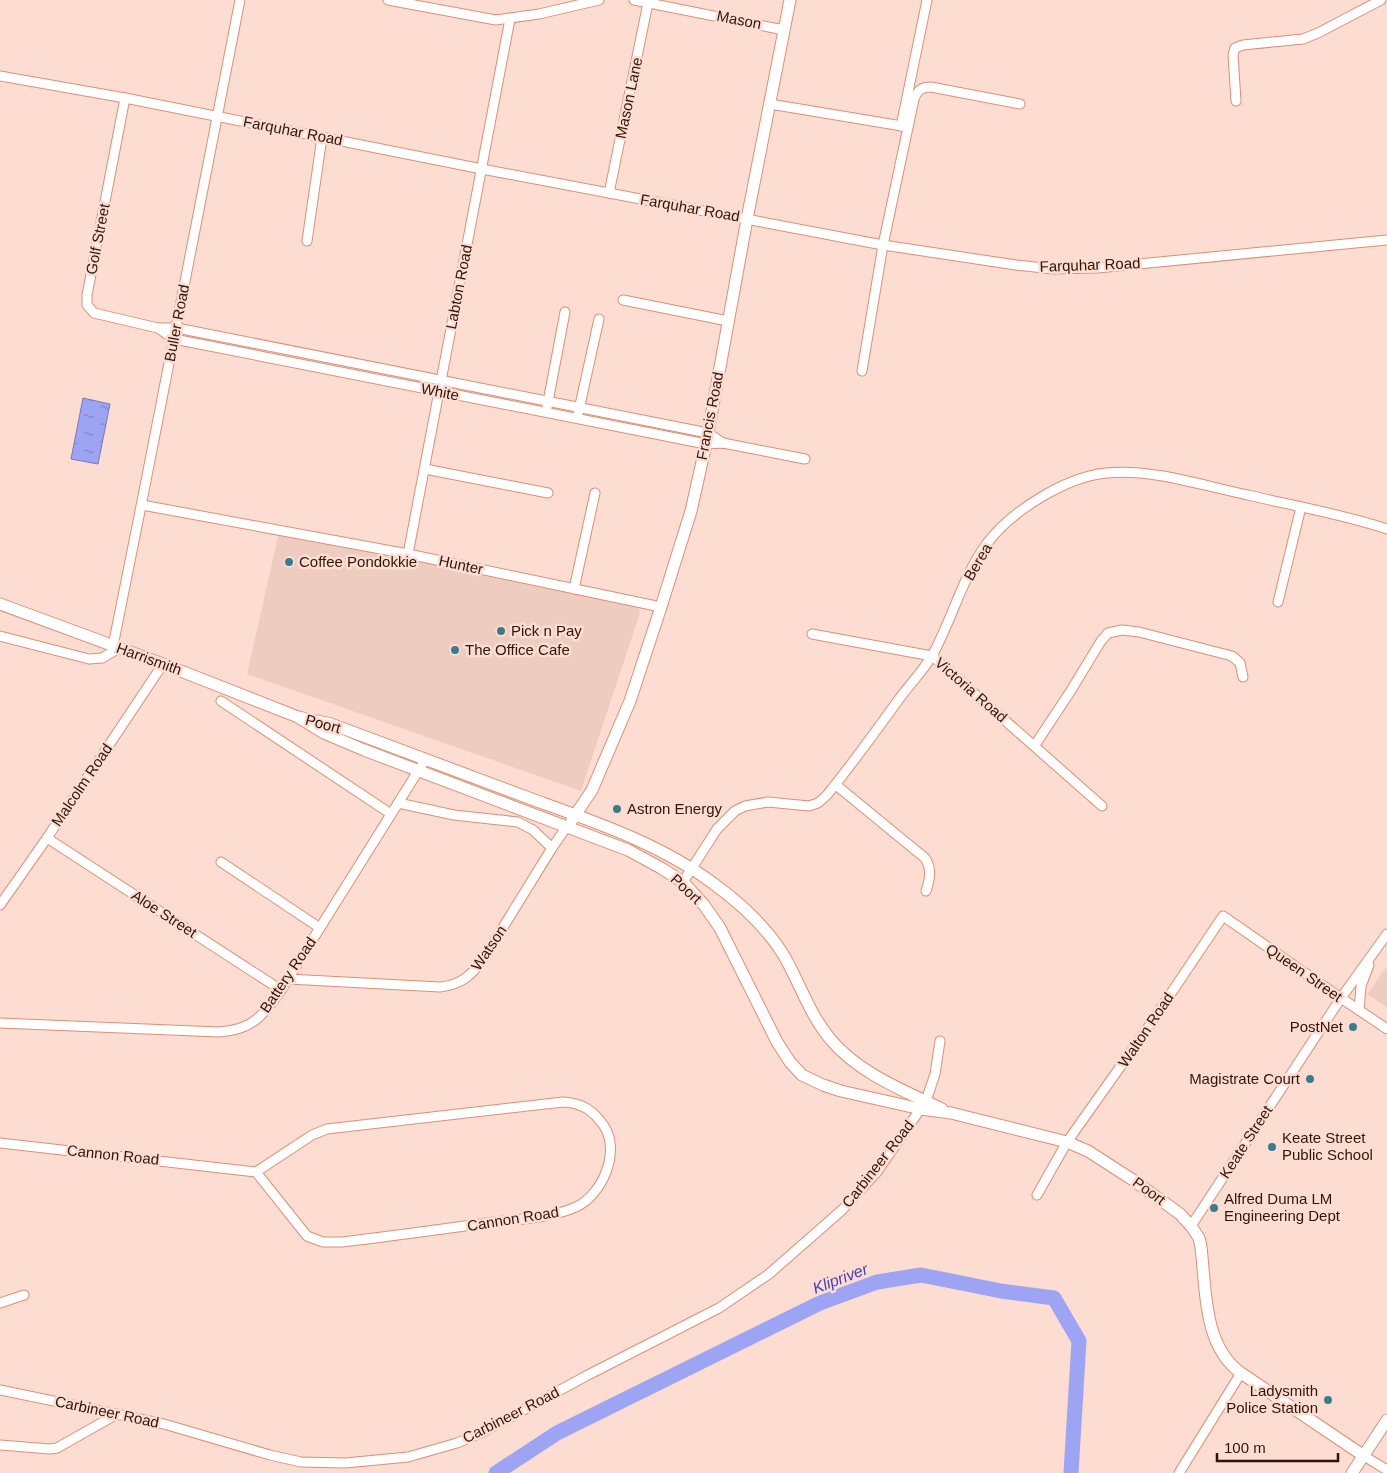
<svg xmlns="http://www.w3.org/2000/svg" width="1387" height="1473" font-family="Helvetica,sans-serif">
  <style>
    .built { fill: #efccc0 }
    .water { fill: url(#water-ripples); stroke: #7d79ae }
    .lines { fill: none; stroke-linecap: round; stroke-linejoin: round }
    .river { stroke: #9da4f3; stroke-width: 15 }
    .minor-casing { stroke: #da9077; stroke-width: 11 }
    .tertiary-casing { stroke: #da9077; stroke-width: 13 }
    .minor { stroke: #fff; stroke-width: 9 }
    .tertiary { stroke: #fff; stroke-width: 11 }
    .poi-dot { fill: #3a7b8d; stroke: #fdddd2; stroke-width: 2 }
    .labels { text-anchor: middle; stroke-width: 5; stroke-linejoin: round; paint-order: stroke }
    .street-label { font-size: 15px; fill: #31150c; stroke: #fdddd2 }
    .poi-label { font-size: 15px; fill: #31150c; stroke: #fdddd2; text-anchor: start }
    .water-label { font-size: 16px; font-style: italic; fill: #4743b3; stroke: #fdddd2 }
  </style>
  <defs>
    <pattern id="water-ripples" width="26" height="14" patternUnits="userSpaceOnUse" patternTransform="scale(1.25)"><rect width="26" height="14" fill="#9da4f3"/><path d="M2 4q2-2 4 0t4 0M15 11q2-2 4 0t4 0" fill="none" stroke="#8184c3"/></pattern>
  </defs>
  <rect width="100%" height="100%" fill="#fdddd2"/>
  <!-- built -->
  <g class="built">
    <polygon points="279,532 637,603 640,613 581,791 247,674"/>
    <polygon points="1387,966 1387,1008 1367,994"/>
  </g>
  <!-- water -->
  <polygon class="water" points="83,398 110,404 98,464 71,459"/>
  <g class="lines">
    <!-- river -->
    <polyline class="river" points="496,1473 557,1433 820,1303 877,1282 921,1275 1001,1291 1054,1298 1079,1341 1071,1473"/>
    <!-- minor casing -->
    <g class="minor-casing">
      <g id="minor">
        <polyline points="388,0 496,20 539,14 599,0"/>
        <polyline points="634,0 784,30"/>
        <polyline points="0,76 125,98 482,169 883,245 1016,265 1053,269 1097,268 1387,240"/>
        <polyline points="125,98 87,295 87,305 94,313 158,328 177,328 708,433 723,443"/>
        <polyline points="1236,101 1233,55 1235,48 1243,45 1303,39 1318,33 1381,0"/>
        <polyline points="770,104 908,127"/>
        <polyline points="901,126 927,0"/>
        <polyline points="609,193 648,3"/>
        <polyline points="307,241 322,137"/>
        <polyline points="623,300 728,321"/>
        <polyline points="158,328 174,339 706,444 723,443 805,459"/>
        <path d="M862 371 883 245 914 99C917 91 921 87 931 87L1020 104"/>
        <polyline points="547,407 565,312"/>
        <polyline points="578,414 599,319"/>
        <polyline points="425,469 548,493"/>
        <polyline points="142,505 408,554 661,607"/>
        <polyline points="408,554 510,19"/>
        <polyline points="574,589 595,493"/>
        <polyline points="1278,602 1301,507"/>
        <polyline points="812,634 932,656 1102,806"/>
        <polyline points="0,636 89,659 102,658 119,648"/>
        <polyline points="113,646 143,496 240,0"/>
        <polyline points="221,701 391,814"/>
        <polyline points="1035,745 1070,692 1101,641 1108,633 1122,630 1139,632 1232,656 1240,663 1243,677"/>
        <path d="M836 785 925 858C932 869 930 879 926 891"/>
        <polyline points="398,803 454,815 518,822 533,830 552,848"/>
        <polyline points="47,838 281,990"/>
        <polyline points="221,862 320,928"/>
        <path d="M683 882 717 829 735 811 745 806 768 802 809 806 818 803 827 795C852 764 876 731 899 699 910 684 924 670 933 654 953 617 963 575 988 542 1013 510 1066 477 1106 473 1151 468 1204 486 1248 495 1294 506 1342 514 1387 529"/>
        <polyline points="0,905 47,838 163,664"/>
        <path d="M288 979 440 987C461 985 472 975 484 958L552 848 567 826"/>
        <polyline points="1359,1010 1361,986 1369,965"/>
        <path d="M0 1023 219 1032C252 1030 263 1016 281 990L425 760"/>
        <path d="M0 1143 256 1172 312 1135 327 1129 563 1102C582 1103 593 1110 604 1126 621 1152 602 1195 576 1207 551 1218 520 1219 494 1222 443 1229 393 1236 342 1242H323L307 1236 256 1172"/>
        <polyline points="1037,1195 1067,1142 1147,1029 1223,916 1341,998 1387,1029"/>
        <polyline points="1191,1226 1341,998 1387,934"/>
        <polyline points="0,1303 24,1295"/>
        <polyline points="0,1390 164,1424 270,1455 301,1462 345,1463 377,1460 408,1457 457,1443 483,1432 586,1376 719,1308 769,1274 842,1210 876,1173 926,1101 935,1074 940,1041"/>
        <polyline points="0,1445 50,1449 57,1448 117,1414"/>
        <polyline points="1364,1456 1387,1470"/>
        <polyline points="1179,1473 1241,1373"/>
      </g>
    </g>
    <!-- tertiary casing -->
    <g class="tertiary-casing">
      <g id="tertiary">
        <path d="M0 604 163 664 298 717 331 724C400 750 469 775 537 801 598 823 662 845 714 884 740 903 766 927 783 954 800 983 809 1014 831 1040 860 1074 903 1090 942 1109"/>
        <path d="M298 717 324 733 364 750 628 850 661 868 683 882 704 905 720 928 777 1042 790 1062 802 1075 823 1085 841 1091 921 1109 951 1113 1067 1142 1088 1151 1133 1180 1180 1214 1191 1226 1199 1238 1201 1247C1206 1289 1203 1346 1241 1373L1364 1456"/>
        <polyline points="572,820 592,790 630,701 661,607 691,511 706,444 747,219 790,0"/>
        <polyline points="1352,1473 1387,1420"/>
      </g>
    </g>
    <!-- minor -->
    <use href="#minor" class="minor"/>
    <!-- tertiary -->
    <use href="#tertiary" class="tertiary"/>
  </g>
  <!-- markers -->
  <g class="poi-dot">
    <circle cx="289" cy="562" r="5"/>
    <circle cx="501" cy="631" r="5"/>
    <circle cx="455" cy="650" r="5"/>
    <circle cx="617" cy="809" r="5"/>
    <circle cx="1353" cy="1027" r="5"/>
    <circle cx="1310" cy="1079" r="5"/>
    <circle cx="1272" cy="1147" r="5"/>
    <circle cx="1214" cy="1208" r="5"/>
    <circle cx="1328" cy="1400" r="5"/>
  </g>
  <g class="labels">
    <!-- street labels -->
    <g class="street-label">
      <text transform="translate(739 20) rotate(11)" y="5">Mason</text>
      <text transform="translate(629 98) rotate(-78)" y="5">Mason Lane</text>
      <text transform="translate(293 131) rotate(11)" y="5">Farquhar Road</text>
      <text transform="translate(690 208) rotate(10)" y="5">Farquhar Road</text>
      <text transform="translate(98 239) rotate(-79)" y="5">Golf Street</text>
      <text transform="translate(1090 265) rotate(-2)" y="5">Farquhar Road</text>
      <text transform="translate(459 287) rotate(-79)" y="5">Labton Road</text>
      <text transform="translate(177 323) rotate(-79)" y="5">Buller Road</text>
      <text transform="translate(440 392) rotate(11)" y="5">White</text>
      <text transform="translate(710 416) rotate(-79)" y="5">Francis Road</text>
      <text transform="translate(978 562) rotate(-60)" y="5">Berea</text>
      <text transform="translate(461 565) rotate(12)" y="5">Hunter</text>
      <text transform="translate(149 659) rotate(20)" y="5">Harrismith</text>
      <text transform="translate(971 690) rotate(41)" y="5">Victoria Road</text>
      <text transform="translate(323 724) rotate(15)" y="5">Poort</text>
      <text transform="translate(82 785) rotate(-56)" y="5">Malcolm Road</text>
      <text transform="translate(686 889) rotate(43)" y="5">Poort</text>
      <text transform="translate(164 914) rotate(33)" y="5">Aloe Street</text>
      <text transform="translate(489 948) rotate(-56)" y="5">Watson</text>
      <text transform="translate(1304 973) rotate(35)" y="5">Queen Street</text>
      <text transform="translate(288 975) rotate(-56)" y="5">Battery Road</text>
      <text transform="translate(1146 1030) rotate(-56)" y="5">Walton Road</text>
      <text transform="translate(1246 1142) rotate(-57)" y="5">Keate Street</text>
      <text transform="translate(113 1155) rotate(6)" y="5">Cannon Road</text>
      <text transform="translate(878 1164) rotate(-52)" y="5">Carbineer Road</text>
      <text transform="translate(1149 1191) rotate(36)" y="5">Poort</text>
      <text transform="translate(513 1219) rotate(-9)" y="5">Cannon Road</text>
      <text transform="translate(107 1412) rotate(12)" y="5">Carbineer Road</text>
      <text transform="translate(511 1415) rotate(-27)" y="5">Carbineer Road</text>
    </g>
    <!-- poi labels -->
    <g class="poi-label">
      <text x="299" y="567">Coffee Pondokkie</text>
      <text x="511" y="636">Pick n Pay</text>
      <text x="465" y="655">The Office Cafe</text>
      <text x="627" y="814">Astron Energy</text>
      <text x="1343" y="1032" text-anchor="end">PostNet</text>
      <text x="1300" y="1084" text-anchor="end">Magistrate Court</text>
      <text x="1282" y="1143">Keate Street<tspan x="1282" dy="17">Public School</tspan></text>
      <text x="1224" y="1204">Alfred Duma LM<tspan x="1224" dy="17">Engineering Dept</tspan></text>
      <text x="1318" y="1396" text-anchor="end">Ladysmith<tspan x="1318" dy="17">Police Station</tspan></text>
    </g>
    <!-- water labels -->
    <g class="water-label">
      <text transform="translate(840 1278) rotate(-21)" y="6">Klipriver</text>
    </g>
  </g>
  <!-- scale -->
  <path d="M1217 1453v8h121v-8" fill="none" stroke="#31150c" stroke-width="2.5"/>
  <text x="1224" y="1453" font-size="15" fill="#31150c" stroke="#fdddd2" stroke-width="4" paint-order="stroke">100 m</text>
</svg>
